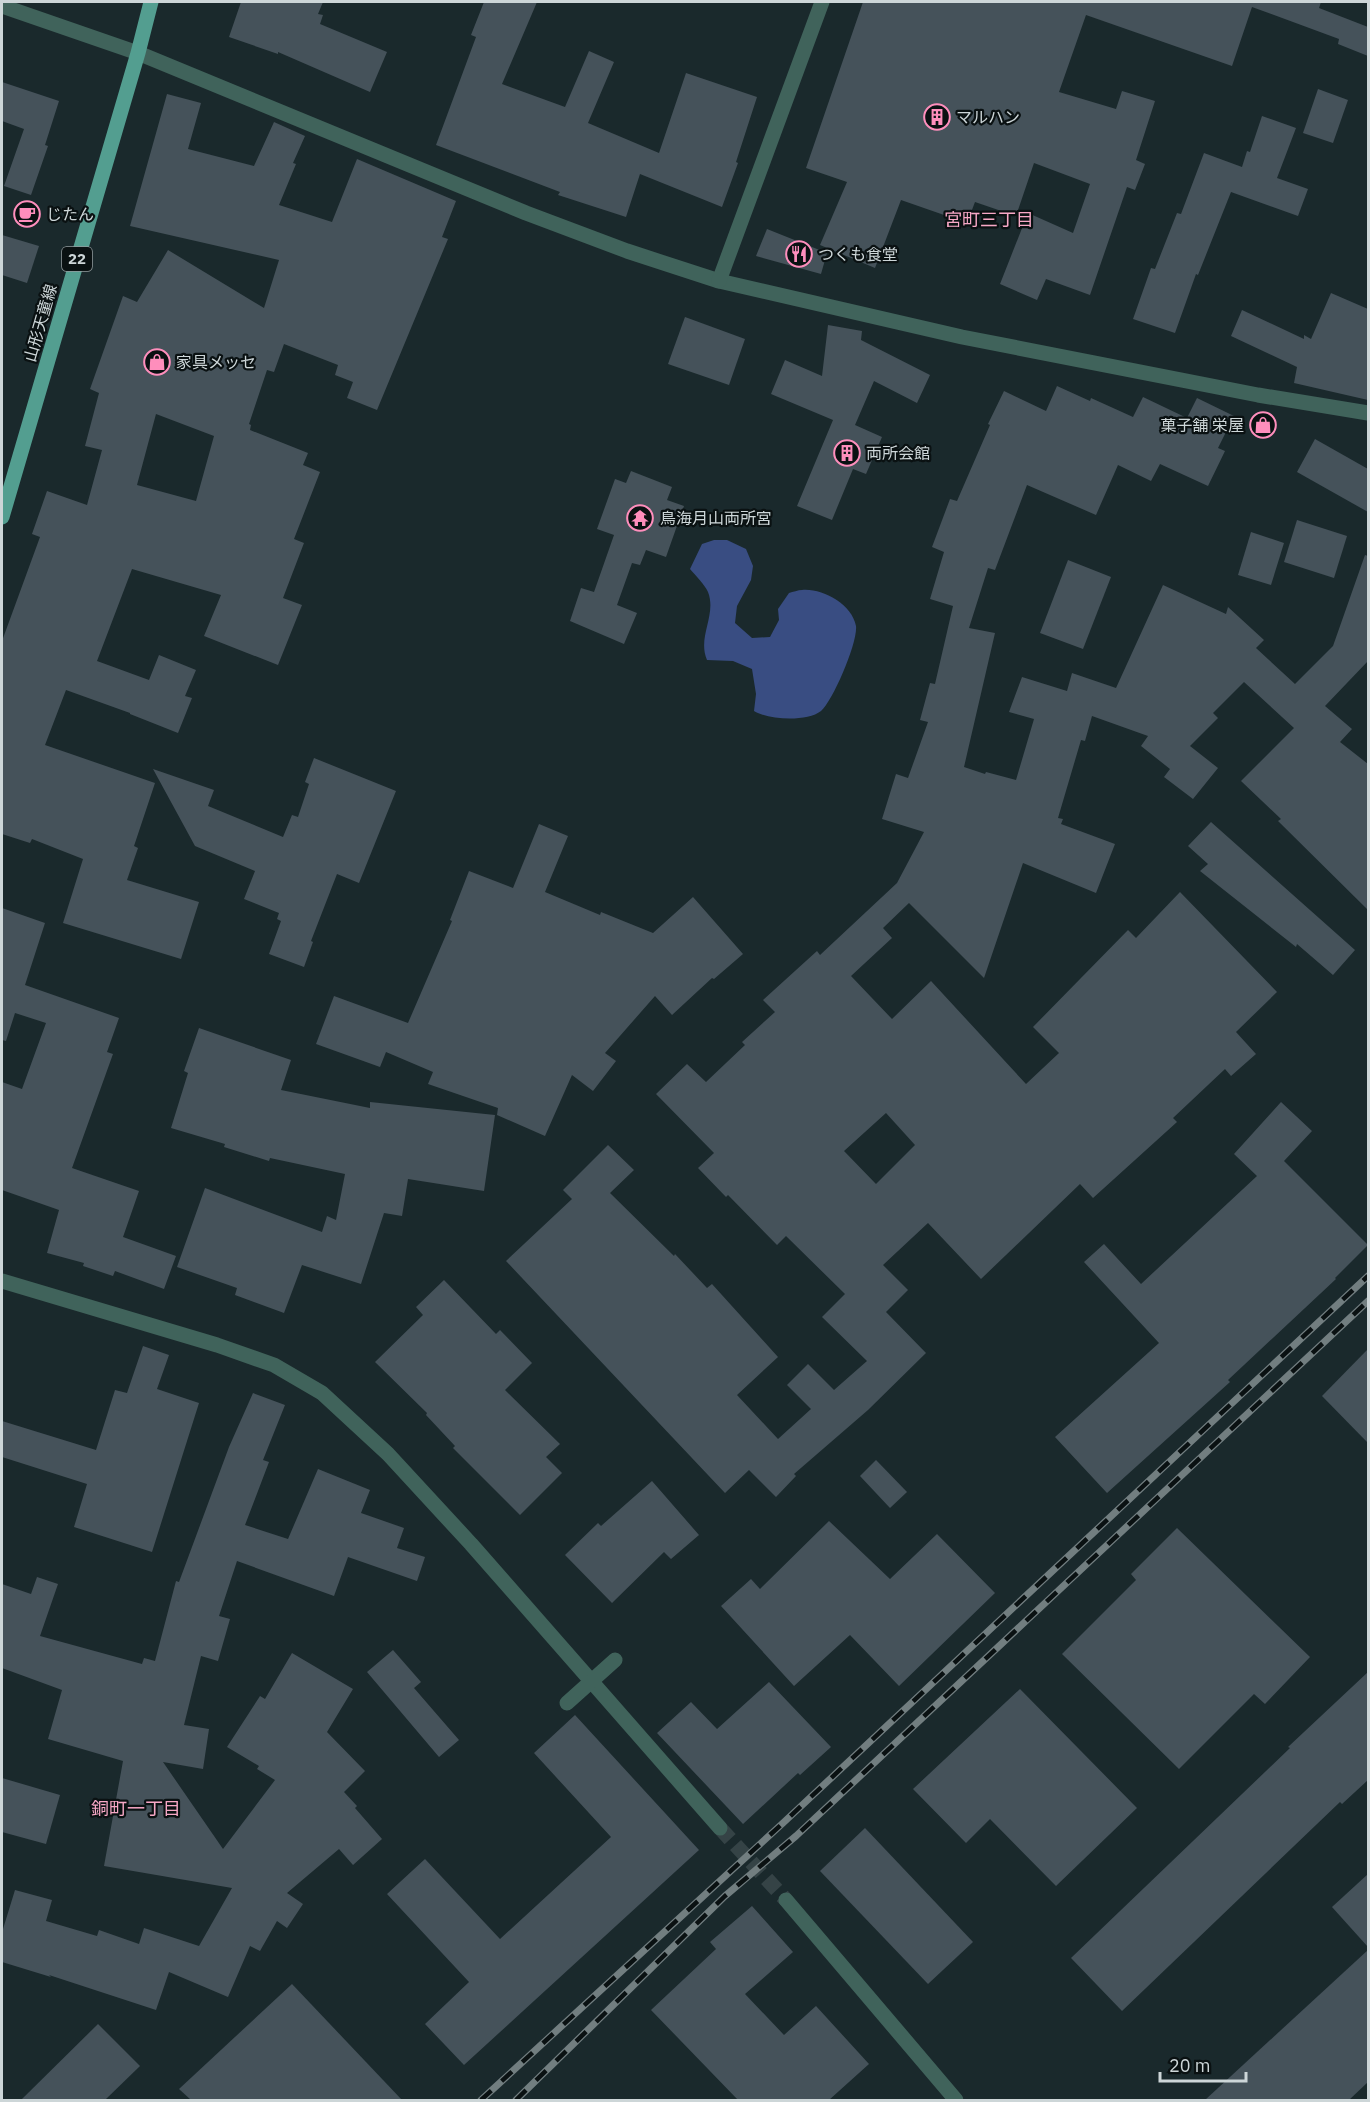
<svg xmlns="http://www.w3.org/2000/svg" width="1370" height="2102" font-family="'IBM Plex Sans','Noto Sans JP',sans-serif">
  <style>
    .water { fill: #394d82 }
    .building { fill: #45525a; fill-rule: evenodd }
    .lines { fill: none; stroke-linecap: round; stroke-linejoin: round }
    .minor-tunnel { stroke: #354346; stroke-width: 15; stroke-dasharray: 15 8; stroke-linecap: butt }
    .minor { stroke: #40635b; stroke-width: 15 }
    .major { stroke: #539e90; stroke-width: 15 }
    .rail-casing { stroke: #727e80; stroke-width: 7 }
    .rail { stroke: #0a1112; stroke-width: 4.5; stroke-dasharray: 14; stroke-linecap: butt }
    .minor-bridge { stroke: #40635b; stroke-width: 15 }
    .labels { text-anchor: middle; stroke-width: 4.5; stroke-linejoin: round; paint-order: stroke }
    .shield { fill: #0a1112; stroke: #929b9d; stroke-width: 1.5 }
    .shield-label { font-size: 15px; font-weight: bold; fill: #cdd6d8 }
    .poi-label { font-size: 16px; fill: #cdd6d8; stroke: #0a1112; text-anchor: start }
    .street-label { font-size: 16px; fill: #cdd6d8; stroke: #0a1112 }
    .neighbourhood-label { font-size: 18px; fill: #f7a8c6; stroke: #0a1112 }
  </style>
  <rect width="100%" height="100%" fill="#1a292c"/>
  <!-- water -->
  <path class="water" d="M714 540H727L746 549 753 566 751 580 737 606 735 623 752 638 770 637 779 620 778 609 789 593C793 592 798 590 802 590 822 588 852 604 856 626 858 642 833 701 821 711 807 722 769 720 754 711L756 694 752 669 733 661 707 660C697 637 717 615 708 592 705 585 696 576 690 569L702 544Z"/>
  <!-- building -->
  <g class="building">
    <polygon points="241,2 323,2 318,14 323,15 320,24 387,52 370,92 278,52 278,54 229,37"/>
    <polygon points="484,2 537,2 502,84 565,107 589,51 614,62 588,123 659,153 686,73 757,97 736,162 738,163 722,207 640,174 626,217 558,195 560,192 436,145 476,37 471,35"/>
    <polygon points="863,2 1321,2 1319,8 1368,27 1368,56 1338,44 1339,39 1252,7 1232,66 1086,15 1059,92 1116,109 1122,91 1155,101 1136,160 1145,164 1135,190 1127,187 1090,295 1046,279 1037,300 1000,284 1028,213 1073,233 1090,184 1034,163 1016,216 975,202 967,223 901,200 875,268 820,245 847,182 806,168"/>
    <polygon points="2,82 59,101 45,145 48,146 31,195 4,186 24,129 2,121"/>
    <polygon points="1318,89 1348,100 1333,143 1303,133"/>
    <path d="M167 94 201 103 188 149 254 166 274 122 305 136 293 163 296 164 279 205 332 222 357 159 456 201 442 237 448 239 377 410 347 398 353 382 335 375 338 365 284 344 274 372 267 370 249 424 251 425 250 430 308 453 303 465 320 472 294 539 304 543 283 598 302 605 278 665 204 636 221 595 132 569 97 661 149 680 159 655 196 670 185 696 192 698 178 733 130 714V713L66 690 45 745 155 783 134 846 138 848 127 880 199 902 181 959 63 923 83 859 32 839 30 843 2 834V641L40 537 32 534 47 491 87 505 102 450 85 446 99 393 90 389 123 296 137 302 168 250 264 308 279 260 130 226ZM156 414 214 436 196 501 137 485Z"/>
    <polygon points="1262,116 1296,128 1277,178 1308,189 1298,216 1231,192 1198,275 1196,274 1175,333 1133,319 1151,268 1155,269 1177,213 1181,214 1204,153 1242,167 1247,151 1250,152"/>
    <polygon points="767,229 827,253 821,274 756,256"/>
    <polygon points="2,235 39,246 27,283 2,275"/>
    <polygon points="1331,293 1368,309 1368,400 1294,383 1297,367 1231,336 1242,310 1304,339 1304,335 1311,339"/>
    <polygon points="685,317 745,339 729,385 668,364"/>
    <polygon points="828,325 862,331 861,340 930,375 917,403 874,381 855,425 882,437 866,474 853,469 832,520 797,506 833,420 771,394 785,360 822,376"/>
    <path d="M1057 386 1090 401 1091 398 1133 417 1143 397 1187 418 1197 398 1234 416 1218 448 1225 451 1208 486 1160 464 1151 481 1118 465 1096 515 1027 485 995 570 988 568 969 628 995 633 964 767 985 774 986 772 1016 780 1034 719 1009 712 1022 677 1067 691 1072 673 1116 688 1163 585 1226 614 1228 607 1264 640 1256 648 1295 684 1333 646 1365 555 1368 556V661L1325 706 1352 729 1340 742 1368 764V910L1278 821 1281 819 1241 781 1294 728 1244 682 1213 713 1218 718 1190 746 1218 768 1193 799 1164 777 1170 769 1141 746 1148 736 1092 716 1085 741 1081 740 1058 818 1063 819 1061 824 1115 844 1096 893 1023 863 984 978 909 903 883 928 892 938 851 976 892 1019 931 981 1026 1084 1059 1053 1033 1027 1128 930 1136 938 1180 892 1277 992 1236 1032 1256 1054 1231 1076 1225 1069 1173 1118 1177 1122 1093 1198 1080 1184 981 1279 928 1223 883 1265 908 1290 886 1312 926 1353 868 1410 794 1474 796 1476 776 1497 749 1470 725 1493 506 1261 572 1199 563 1190 608 1145 634 1170 610 1193 674 1256 675 1254 707 1288 712 1284 778 1357 737 1395 778 1439 811 1409 787 1385 808 1364 834 1390 867 1361 822 1317 845 1294 786 1236 777 1245 728 1195 726 1197 698 1168 714 1153 656 1094 687 1064 706 1082 745 1045 742 1042 775 1012 763 1000 817 951 820 955 897 883 924 832 882 819 896 774 908 778 928 722 920 720 930 683 935 684 953 606 930 599 944 552 932 547 950 499 957 501 990 425 988 424 1004 391 1046 411ZM886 1113 915 1145 876 1184 844 1151Z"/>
    <polygon points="1315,439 1368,469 1368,512 1297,472"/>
    <polygon points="631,471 672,487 667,500 684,506 666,557 646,550 640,565 632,563 617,605 637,613 624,644 570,621 581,588 594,592 614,535 597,529 615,479 626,483"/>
    <polygon points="1297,520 1347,536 1334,578 1284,562"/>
    <polygon points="1251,532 1284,543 1271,585 1238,575"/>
    <polygon points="1068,560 1111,577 1083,649 1040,633"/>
    <polygon points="314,758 396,791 359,883 337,874 311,941 313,942 304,967 269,954 281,921 277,919 279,913 244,899 255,871 195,846 153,769 214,790 208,806 283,837 292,815 298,817 309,784 305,782"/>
    <polygon points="1211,822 1355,950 1333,975 1297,944 1296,947 1200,871 1208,864 1188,846"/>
    <polygon points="539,824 568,836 545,892 600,915 601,912 653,933 693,897 743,954 714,979 712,978 672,1015 655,996 605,1053 616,1061 593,1091 572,1075 545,1136 497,1115 498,1108 428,1084 433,1072 386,1052 380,1067 316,1044 334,996 408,1023 452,921 450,920 469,871 513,888"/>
    <polygon points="2,908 45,923 25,985 119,1018 107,1052 113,1054 72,1168 139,1191 123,1237 176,1256 164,1289 115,1271 113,1276 83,1266 84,1263 47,1253 59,1210 2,1190 2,1082 22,1089 46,1023 15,1013 6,1041 2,1040"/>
    <polygon points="199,1028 291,1060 281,1090 370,1108 370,1102 495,1115 484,1191 408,1179 402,1216 384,1213 361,1284 302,1265 284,1313 235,1295 237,1288 177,1267 205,1188 322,1232 327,1216 336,1220 345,1174 270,1158 269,1161 224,1147 225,1144 171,1128 188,1073 184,1071"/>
    <polygon points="1281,1102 1312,1131 1284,1161 1368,1245 1335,1278 1336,1279 1228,1380 1230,1382 1107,1493 1055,1437 1159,1343 1084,1262 1104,1244 1141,1284 1257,1176 1234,1154"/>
    <polygon points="444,1280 496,1334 500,1330 532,1363 505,1390 560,1444 546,1457 562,1473 520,1515 453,1448 455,1446 426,1415 427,1413 375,1362 423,1315 416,1307"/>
    <polygon points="143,1346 169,1355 157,1389 199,1403 152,1552 74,1527 87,1484 2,1457 2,1421 96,1450 115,1390 127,1393"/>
    <polygon points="1368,1349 1368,1443 1322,1396"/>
    <polygon points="253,1393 285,1405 263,1460 269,1462 245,1525 288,1539 318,1469 370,1490 361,1513 404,1528 397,1548 425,1557 417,1581 348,1557 334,1596 237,1561 219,1616 230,1619 218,1661 201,1656 184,1725 209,1729 203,1769 163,1762 223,1849 275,1780 257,1769 259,1766 227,1747 260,1696 265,1699 292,1653 353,1689 327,1732 365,1771 344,1792 357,1806 355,1808 382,1839 353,1865 339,1849 287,1893 303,1904 287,1928 277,1921 260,1951 250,1946 228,1997 169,1972 156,2010 49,1975 51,1977 2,1962 2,1928 3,1929 15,1890 52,1900 46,1921 97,1936 99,1930 139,1944 144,1928 199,1946 232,1888 104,1866 123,1761 48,1739 62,1690 2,1668 2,1584 31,1594 37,1577 58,1584 40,1636 142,1664 144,1658 155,1661 176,1581 179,1582 229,1447"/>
    <polygon points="876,1460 907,1492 890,1508 860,1476"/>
    <polygon points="652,1481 699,1535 671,1559 664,1552 612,1603 565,1555 598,1523 601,1526"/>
    <polygon points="829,1521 890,1579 937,1534 995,1593 899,1686 850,1635 794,1686 721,1606 751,1579 760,1589"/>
    <polygon points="1177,1528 1310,1657 1265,1704 1254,1694 1179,1769 1062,1654 1136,1580 1131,1574"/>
    <polygon points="393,1650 421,1682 414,1688 459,1740 439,1757 367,1672"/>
    <polygon points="1368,1672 1368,1780 1342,1804 1340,1802 1122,2011 1071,1958 1290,1748 1288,1747"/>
    <polygon points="769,1682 831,1747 800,1775 798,1773 743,1824 657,1733 691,1702 717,1729"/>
    <polygon points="1020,1689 1137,1808 1056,1886 990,1819 966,1843 913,1789"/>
    <polygon points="575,1715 699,1850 464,2065 425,2024 469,1982 387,1894 425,1859 500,1939 611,1837 534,1753"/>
    <polygon points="2,1778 60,1795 46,1844 2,1832"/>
    <polygon points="865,1828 973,1942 928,1984 820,1871"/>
    <polygon points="1368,1874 1368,1947 1332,1907"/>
    <polygon points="752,1906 793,1952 745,1994 784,2035 816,2006 869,2064 829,2100 738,2100 651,2010 716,1949 710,1942"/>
    <polygon points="1368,1950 1368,2082 1349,2100 1205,2100"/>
    <polygon points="292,1984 402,2100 191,2100 179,2089"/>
    <polygon points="98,2024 140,2066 105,2100 21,2100"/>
  </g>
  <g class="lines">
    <!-- minor-tunnel -->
    <polyline class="minor-tunnel" points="720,1828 786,1900"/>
    <!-- minor -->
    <g class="minor">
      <polyline points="2,6 138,53 526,213 627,251 719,281 962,337 1258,395 1368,413"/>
      <polyline points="719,281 822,2"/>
      <polyline points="2,1281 217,1345 274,1365 322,1393 388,1454 471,1544 720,1828"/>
      <polyline points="786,1900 956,2100"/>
    </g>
    <!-- major -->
    <polyline class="major" points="2,517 138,53 151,2"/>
    <!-- rail casing -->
    <g class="rail-casing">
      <g id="rail">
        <polyline points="481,2100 783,1823 1368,1276"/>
        <polyline points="516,2100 725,1896 796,1836 1368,1301"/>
      </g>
    </g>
    <!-- rail -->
    <use href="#rail" class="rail"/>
    <!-- minor-bridge -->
    <polyline class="minor-bridge" points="567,1703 615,1660"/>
  </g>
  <!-- icons -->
  <defs>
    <g id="building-ring" transform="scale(1.35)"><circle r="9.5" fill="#0a1112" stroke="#fe8ebc" stroke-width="1.5"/><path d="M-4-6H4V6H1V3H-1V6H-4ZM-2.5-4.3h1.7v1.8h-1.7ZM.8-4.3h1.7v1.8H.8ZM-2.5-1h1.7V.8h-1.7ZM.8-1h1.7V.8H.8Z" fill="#fe8ebc"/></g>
    <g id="cafe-ring" transform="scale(1.35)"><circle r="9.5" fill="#0a1112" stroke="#fe8ebc" stroke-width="1.5"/><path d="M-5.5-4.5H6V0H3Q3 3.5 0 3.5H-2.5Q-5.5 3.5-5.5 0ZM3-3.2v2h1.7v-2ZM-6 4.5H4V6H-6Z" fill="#fe8ebc"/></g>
    <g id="restaurant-ring" transform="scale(1.35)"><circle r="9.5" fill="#0a1112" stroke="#fe8ebc" stroke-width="1.5"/><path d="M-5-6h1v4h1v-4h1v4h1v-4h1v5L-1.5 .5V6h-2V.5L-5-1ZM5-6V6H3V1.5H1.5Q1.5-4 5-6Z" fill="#fe8ebc"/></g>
    <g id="shop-ring" transform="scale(1.35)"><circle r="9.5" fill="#0a1112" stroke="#fe8ebc" stroke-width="1.5"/><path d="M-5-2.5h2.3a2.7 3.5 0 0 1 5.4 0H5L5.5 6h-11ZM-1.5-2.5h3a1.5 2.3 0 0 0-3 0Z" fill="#fe8ebc"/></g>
    <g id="temple-ring" transform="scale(1.35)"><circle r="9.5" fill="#0a1112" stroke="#fe8ebc" stroke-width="1.5"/><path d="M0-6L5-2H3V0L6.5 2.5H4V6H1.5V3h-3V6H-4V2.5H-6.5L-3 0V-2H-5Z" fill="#fe8ebc"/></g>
  </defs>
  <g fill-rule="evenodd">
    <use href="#building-ring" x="937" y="117"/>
    <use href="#cafe-ring" x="27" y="214"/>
    <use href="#restaurant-ring" x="799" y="254"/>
    <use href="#shop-ring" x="157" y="362"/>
    <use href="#shop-ring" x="1263" y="425"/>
    <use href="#building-ring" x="847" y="453"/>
    <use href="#temple-ring" x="640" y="518"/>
  </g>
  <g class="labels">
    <!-- shield labels -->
    <rect class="shield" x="62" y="247" width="30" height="24" rx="4.5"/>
    <g class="shield-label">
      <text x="77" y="264">22</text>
    </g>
    <!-- poi labels -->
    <g class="poi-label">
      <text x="956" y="123">マルハン</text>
      <text x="46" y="220">じたん</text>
      <text x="818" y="260">つくも食堂</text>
      <text x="176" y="368">家具メッセ</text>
      <text x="1244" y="431" text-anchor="end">菓子舗 栄屋</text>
      <text x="866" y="459">両所会館</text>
      <text x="660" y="524">鳥海月山両所宮</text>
    </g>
    <!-- street labels -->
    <g class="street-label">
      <text transform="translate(40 323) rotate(-74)" y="6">山形天童線</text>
    </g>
    <!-- neighbourhood labels -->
    <g class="neighbourhood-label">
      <text x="989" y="226">宮町三丁目</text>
      <text x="136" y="1815">銅町一丁目</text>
    </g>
  </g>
  <!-- border -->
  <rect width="1370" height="2102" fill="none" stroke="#cdd6d8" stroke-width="6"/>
  <!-- scale -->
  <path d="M1160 2072v9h86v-9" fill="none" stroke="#cdd6d8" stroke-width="3"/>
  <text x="1169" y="2072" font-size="18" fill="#cdd6d8" stroke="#0a1112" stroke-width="4.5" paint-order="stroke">20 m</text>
</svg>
